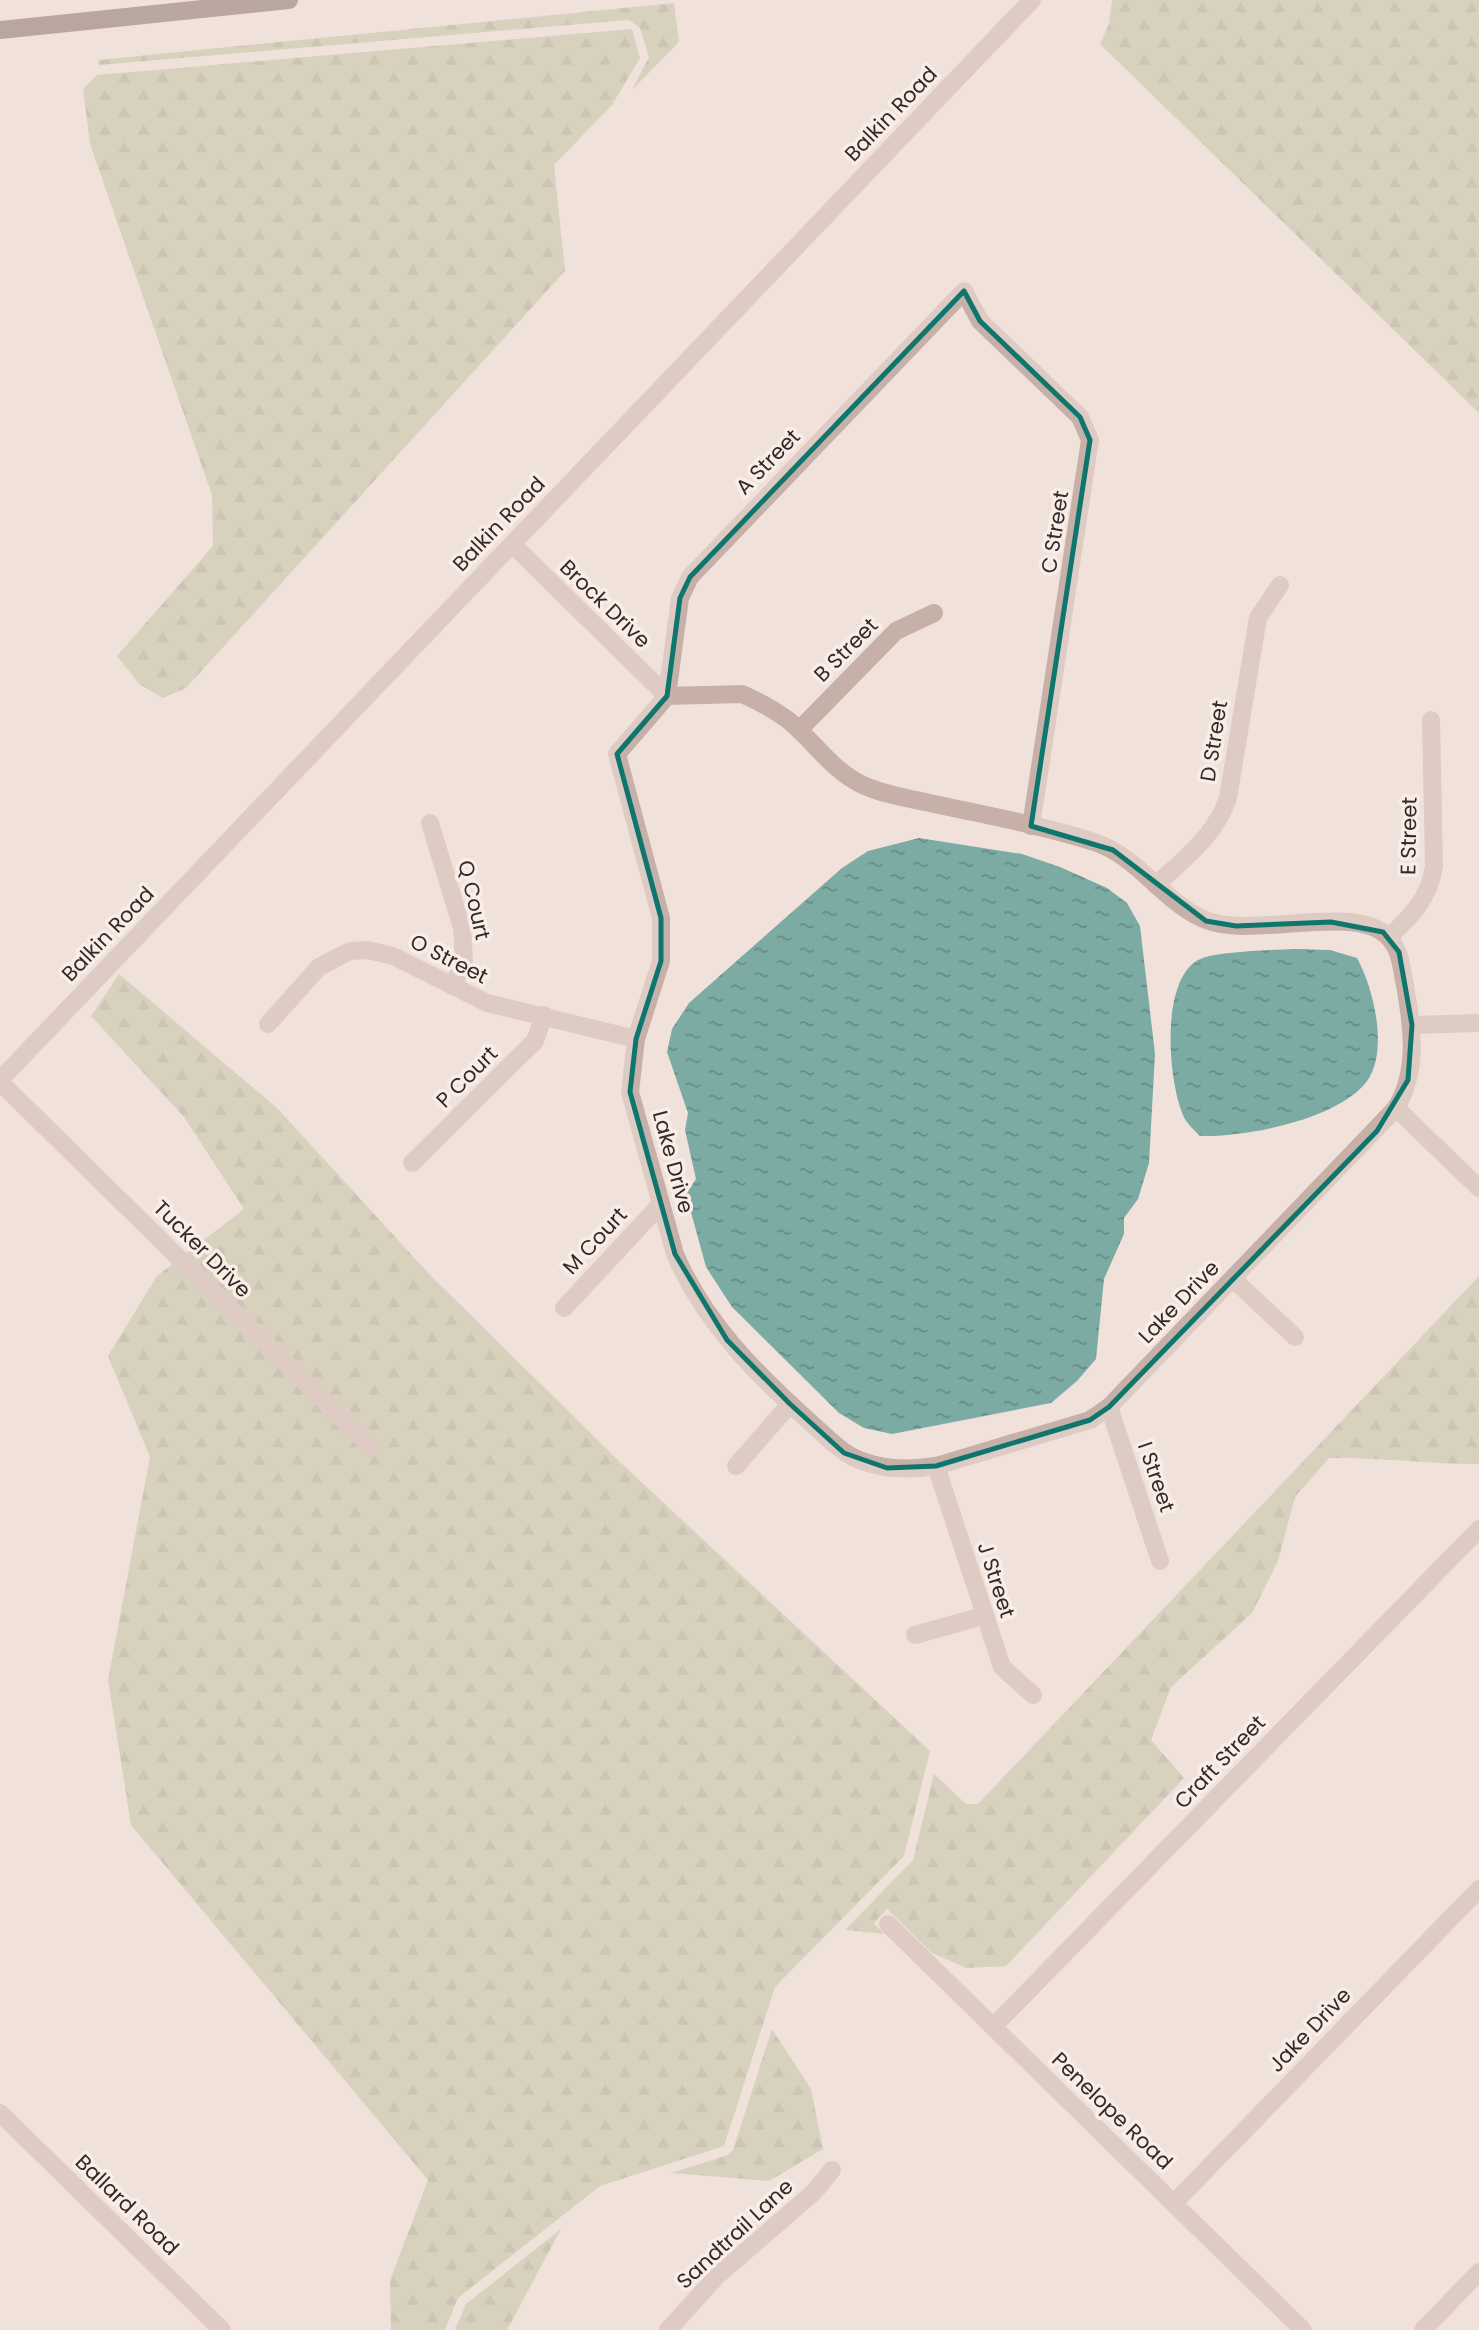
<svg xmlns="http://www.w3.org/2000/svg" width="1479" height="2330" font-family="Poppins,sans-serif">
  <style>
    .forest { fill: url(#forest-firs) }
    .water { fill: url(#water-ripples) }
    .lines { fill: none; stroke-linecap: round; stroke-linejoin: round }
    .minor { stroke: #c7b0a8; stroke-width: 18 }
    .primary { stroke: #755e59; stroke-width: 18 }
    .marked { fill: none; stroke: #0f766e; stroke-width: 5; stroke-linejoin: round }
    .labels { text-anchor: middle; stroke-width: 7; stroke-linejoin: round; paint-order: stroke }
    .street-label { font-size: 21px; fill: #342927; stroke: #f8ede7 }
  </style>
  <defs>
    <pattern id="forest-firs" width="22" height="20" patternUnits="userSpaceOnUse" patternTransform="scale(1.75)"><rect width="22" height="20" fill="#b8bd9c"/><path d="M5 1l3.5 6h-7zM16 11l3.5 6h-7z" fill="#9fa286"/></pattern>
    <pattern id="water-ripples" width="26" height="14" patternUnits="userSpaceOnUse" patternTransform="scale(1.75)"><rect width="26" height="14" fill="#7caba4"/><path d="M2 4q2-2 4 0t4 0M15 11q2-2 4 0t4 0" fill="none" stroke="#668b86"/></pattern>
  </defs>
  <rect width="100%" height="100%" fill="#f0e2db"/>
  <!-- forest -->
  <g class="forest">
    <polygon points="1112,0 1479,0 1479,413 1100,44 1109,24"/>
    <polygon points="674,3 679,42 632,90 649,57 640,28 629,20 99,65 98,60"/>
    <polygon points="632,29 640,58 612,105 554,165 565,271 186,688 163,698 140,685 117,656 213,546 212,495 90,144 83,89 97,75"/>
    <polygon points="119,974 277,1108 430,1275 621,1463 930,1751 904,1856 775,1987 724,2146 600,2186 458,2298 445,2330 391,2330 390,2280 428,2180 131,1825 108,1680 150,1457 108,1356 157,1276 244,1209 184,1117 91,1016"/>
    <path d="M1479 1276V1464C1429 1464 1379 1457 1329 1458L1295 1497 1278 1561 1252 1613 1171 1687 1151 1740 1184 1778 1006 1966 966 1968 932 1953 887 1909 874 1923 884 1934 845 1930 913 1860 934 1774 966 1804H978Z"/>
    <polygon points="772,2029 811,2089 823,2149 769,2181 671,2173 728,2155 733,2150"/>
    <polygon points="561,2229 507,2330 455,2330 466,2304"/>
  </g>
  <!-- water -->
  <g class="water">
    <polygon points="919,838 1022,854 1060,867 1107,888 1127,903 1140,926 1155,1054 1149,1163 1138,1199 1124,1218 1124,1234 1104,1279 1096,1359 1077,1381 1051,1403 892,1434 864,1428 839,1413 732,1307 706,1267 686,1194 696,1179 685,1130 688,1113 667,1052 672,1029 689,1003 842,868 868,851"/>
    <path d="M1294 949 1330 950 1357 958C1374 989 1391 1057 1363 1086 1330 1121 1245 1137 1200 1136 1194 1130 1186 1123 1183 1115 1168 1079 1160 982 1198 960 1214 951 1273 950 1294 949Z"/>
  </g>
  <g class="lines">
    <!-- minor -->
    <g class="minor">
      <polyline points="512,544 667,696"/>
      <path d="M742 694C758 701 773 709 788 720 814 741 831 770 863 785 884 795 908 798 930 803 984 815 1041 825 1094 842 1140 857 1162 902 1206 920 1251 939 1354 903 1387 936 1401 949 1401 967 1405 985 1412 1026 1419 1070 1396 1108L1109 1407 1090 1420 936 1466C911 1470 886 1470 862 1461 842 1454 827 1437 811 1423 756 1374 704 1322 675 1254L630 1092 636 1039 661 961V918L617 754 667 696Z"/>
      <polyline points="667,696 680,598 690,577 964,291 980,321 1080,417 1090,440 1031,826"/>
      <polyline points="799,730 896,631 934,613"/>
      <polyline points="430,823 462,928 464,960 453,986"/>
      <path d="M1156 885C1185 858 1215 836 1228 798L1258 618 1280 585"/>
      <path d="M1389 937C1412 915 1429 899 1434 866L1431 720"/>
      <polyline points="268,1024 319,967 350,951 368,950 393,956 487,1003 636,1039"/>
      <polyline points="1412,1025 1479,1023"/>
      <polyline points="0,1080 1032,0"/>
      <polyline points="0,1082 372,1448"/>
      <polyline points="1396,1108 1479,1188"/>
      <polyline points="412,1163 535,1041 544,1015"/>
      <polyline points="1233,1279 1295,1337"/>
      <polyline points="564,1308 660,1205"/>
      <polyline points="1109,1407 1160,1561"/>
      <polyline points="736,1466 790,1404"/>
      <polyline points="936,1466 1002,1667 1033,1695"/>
      <polyline points="915,1635 983,1616"/>
      <polyline points="888,1924 1303,2330"/>
      <polyline points="993,2027 1479,1529"/>
      <polyline points="0,2113 222,2330"/>
      <polyline points="1174,2203 1479,1889"/>
      <polyline points="668,2330 717,2276 814,2192 832,2170"/>
      <polyline points="1423,2330 1479,2272"/>
    </g>
    <!-- primary -->
    <polyline class="primary" points="0,30 289,0"/>
  </g>
  <!-- marked area -->
  <path d="M0 0H1479V2330H0ZM964 291 980 321 1080 417 1090 440 1031 826 1113 850 1206 921 1236 926 1331 922 1383 932 1399 952 1412 1025 1408 1080 1377 1131 1109 1407 1090 1420 936 1466 887 1468 844 1453 790 1404 727 1340 675 1254 630 1092 636 1039 661 961V918L617 754 667 696 680 598 690 577Z" fill="#f0e2db" fill-opacity=".55" fill-rule="evenodd"/>
  <path class="marked" d="M964 291 980 321 1080 417 1090 440 1031 826 1113 850 1206 921 1236 926 1331 922 1383 932 1399 952 1412 1025 1408 1080 1377 1131 1109 1407 1090 1420 936 1466 887 1468 844 1453 790 1404 727 1340 675 1254 630 1092 636 1039 661 961V918L617 754 667 696 680 598 690 577Z"/>
  <g class="labels">
    <!-- street labels -->
    <g class="street-label">
      <text transform="translate(891 114) rotate(-46)" y="7">Balkin Road</text>
      <text transform="translate(768 462) rotate(-46)" y="7">A Street</text>
      <text transform="translate(499 524) rotate(-46)" y="7">Balkin Road</text>
      <text transform="translate(1055 532) rotate(-81)" y="7">C Street</text>
      <text transform="translate(605 604) rotate(44)" y="7">Brock Drive</text>
      <text transform="translate(846 650) rotate(-45)" y="7">B Street</text>
      <text transform="translate(1214 741) rotate(-81)" y="7">D Street</text>
      <text transform="translate(1409 836) rotate(-89)" y="7">E Street</text>
      <text transform="translate(474 900) rotate(77)" y="7">Q Court</text>
      <text transform="translate(108 934) rotate(-46)" y="7">Balkin Road</text>
      <text transform="translate(449 959) rotate(27)" y="7">O Street</text>
      <text transform="translate(467 1077) rotate(-45)" y="7">P Court</text>
      <text transform="translate(673 1162) rotate(75)" y="7">Lake Drive</text>
      <text transform="translate(595 1241) rotate(-47)" y="7">M Court</text>
      <text transform="translate(202 1249) rotate(45)" y="7">Tucker Drive</text>
      <text transform="translate(1179 1302) rotate(-46)" y="7">Lake Drive</text>
      <text transform="translate(1156 1477) rotate(71)" y="7">I Street</text>
      <text transform="translate(996 1580) rotate(72)" y="7">J Street</text>
      <text transform="translate(1220 1762) rotate(-46)" y="7">Craft Street</text>
      <text transform="translate(1310 2030) rotate(-46)" y="7">Jake Drive</text>
      <text transform="translate(1112 2111) rotate(44)" y="7">Penelope Road</text>
      <text transform="translate(127 2205) rotate(44)" y="7">Ballard Road</text>
      <text transform="translate(735 2234) rotate(-43)" y="7">Sandtrail Lane</text>
    </g>
  </g>
</svg>
